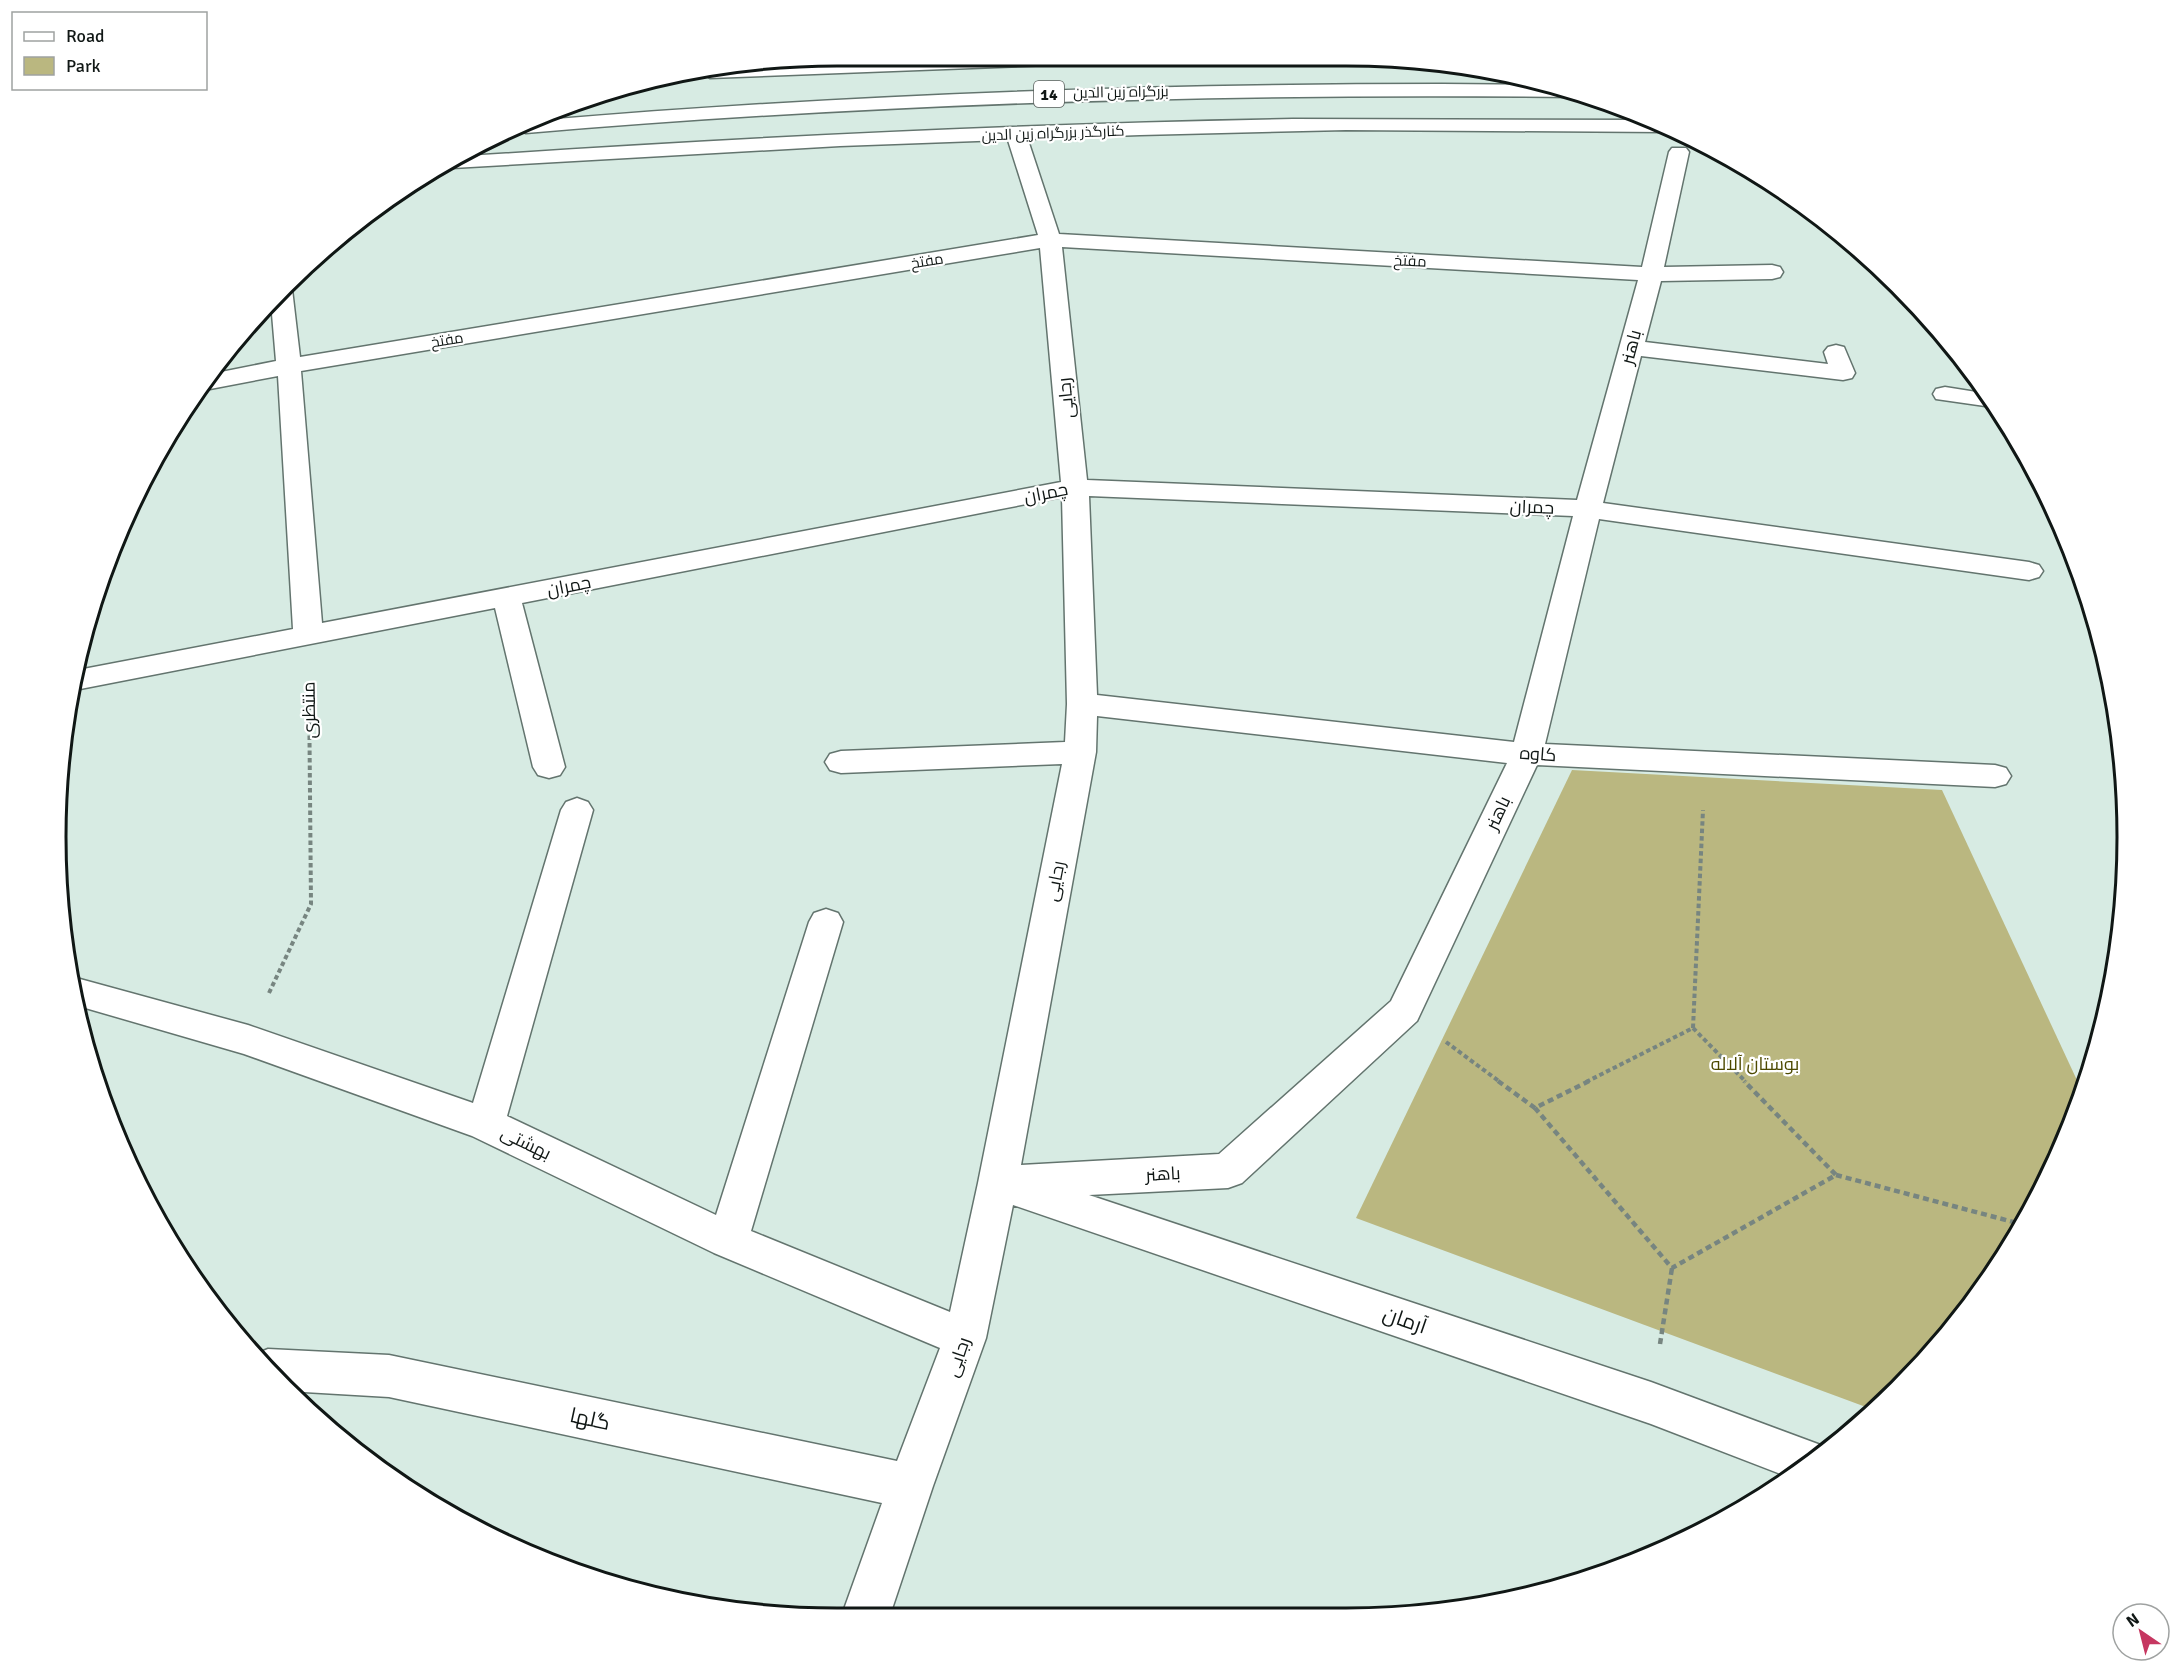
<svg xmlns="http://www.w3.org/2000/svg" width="2183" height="1674" font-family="Signika,Cairo,sans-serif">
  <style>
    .green { fill: #bab780 }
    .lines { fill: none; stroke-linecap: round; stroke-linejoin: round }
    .minor-casing { stroke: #63746e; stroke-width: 3 }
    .major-casing { stroke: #63746e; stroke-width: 3 }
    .highway-casing { stroke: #63746e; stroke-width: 3 }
    .path-far1 { stroke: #778580; stroke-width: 4; stroke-dasharray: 4.5 3; stroke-linecap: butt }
    .path { stroke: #778580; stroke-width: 4.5; stroke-dasharray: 6 4; stroke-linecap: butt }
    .minor { fill: #fff; fill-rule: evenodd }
    .major { fill: #fff; fill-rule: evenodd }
    .highway { fill: #fff; fill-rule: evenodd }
    .labels { text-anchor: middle; stroke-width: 4.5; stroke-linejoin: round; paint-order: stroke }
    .far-street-label { font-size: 15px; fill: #101715; stroke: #fff }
    .shield { fill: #fff; stroke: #585d5b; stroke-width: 1.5 }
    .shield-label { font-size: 16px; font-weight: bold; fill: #101715 }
    .street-label { font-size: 18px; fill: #101715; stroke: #fff }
    .park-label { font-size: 18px; fill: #4d4900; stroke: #fff }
    .near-street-label { font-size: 21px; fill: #101715; stroke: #fff }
    .rim { fill: none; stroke: #101715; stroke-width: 3 }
  </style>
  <rect width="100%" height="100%" fill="#d7ebe3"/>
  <!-- green -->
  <polygon class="green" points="1572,770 1942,790 2082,1091 2068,1136 1996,1271 1898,1390 1874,1410 1356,1218"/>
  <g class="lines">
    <!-- minor casing -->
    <g class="minor-casing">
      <g id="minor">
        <path d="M1016 128 1023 130 1026 134 1059 234 1642 267 1669 152 1672 148H1686L1689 152 1664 267 1772 265 1780 267 1783 272 1780 277 1772 279 1661 281 1645 342 1828 364 1824 352 1828 347 1836 345 1844 347 1855 373 1852 378 1843 380 1641 356 1603 503 2029 562 2039 565 2043 571 2039 577 2029 580 1599 519 1545 744 1995 765 2006 768 2011 776 2006 784 1995 787 1537 765 1417 1021 1242 1183 1228 1188 1089 1195 1651 1382 1826 1447 1791 1478 1651 1424 1013 1205 986 1338 933 1486 891 1612H843L882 1503 389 1397 287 1391 256 1354 268 1349 389 1355 897 1461 940 1348 714 1253 472 1136 244 1054 75 1005 69 976 248 1025 473 1103 561 810 566 802 577 798 588 802 593 810 507 1116 716 1215 809 922 814 913 826 909 838 913 843 922 751 1231 950 1312 978 1183 1062 764 841 773 830 770 825 762 830 754 841 751 1065 742 1067 704 1062 497 522 603 565 767 560 775 549 778 538 775 533 767 495 608 75 690 78 670 293 629 278 376 210 389 205 388 216 373 276 361 271 302 286 283 292 289 300 357 1038 235 1006 134 1009 130ZM1062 247 1638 280 1577 500 1087 480ZM1040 248 1061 482 322 623 301 371ZM1089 496 1573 516 1514 742 1097 695ZM1097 716 1507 763 1391 1001 1219 1154 1021 1165 1096 752Z"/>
        <polygon points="1945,387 1989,394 1999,408 1936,399 1933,394 1936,389"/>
      </g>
    </g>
    <!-- major casing -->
    <g class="major-casing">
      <path id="major" d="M1293 119 1649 120 1673 129 1665 132 1346 130 1140 135 840 146 435 169 454 157C733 138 1013 124 1293 119Z"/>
    </g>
    <!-- highway casing -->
    <g class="highway-casing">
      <g id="highway">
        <polygon points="1001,56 1162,56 1159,60 1153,61 710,78 702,73 771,64"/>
        <path d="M1442 84 1556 85 1580 94 1573 97C1223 93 875 103 526 133L518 130 544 120C843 95 1142 84 1442 84Z"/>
      </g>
    </g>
    <!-- path-far1 -->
    <g class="path-far1">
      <polyline points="269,993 311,904 309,683"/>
      <polyline points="1693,1028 1746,1082"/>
      <polyline points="1693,1028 1703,810"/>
      <polyline points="1446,1042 1500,1082"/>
      <polyline points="1586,1082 1693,1028"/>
    </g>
    <!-- path -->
    <g class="path">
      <polyline points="1498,1081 1535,1108"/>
      <polyline points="1589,1081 1535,1108 1672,1268 1836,1175 1744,1081"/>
      <polyline points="1836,1175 2021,1224"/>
      <polyline points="1660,1344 1672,1268"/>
    </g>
    <!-- minor -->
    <use href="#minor" class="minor"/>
    <!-- major -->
    <use href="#major" class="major"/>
    <!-- highway -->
    <use href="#highway" class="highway"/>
  </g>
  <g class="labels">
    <!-- far-street labels -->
    <g class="far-street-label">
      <text transform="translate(1121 92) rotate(-1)" y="5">بزرگراه زین الدین</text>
      <text transform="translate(1053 133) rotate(-2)" y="5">کنارگذر بزرگراه زین الدین</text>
      <text transform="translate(927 261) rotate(-9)" y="5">مفتخ</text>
      <text transform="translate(1410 261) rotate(3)" y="5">مفتخ</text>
      <text transform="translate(447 340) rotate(-9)" y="5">مفتخ</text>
    </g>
    <!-- shield labels -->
    <rect class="shield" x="1034" y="81" width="30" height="26" rx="4.5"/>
    <g class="shield-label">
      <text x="1049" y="100">14</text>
    </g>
    <!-- street labels -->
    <g class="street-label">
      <text transform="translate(1631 347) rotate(-75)" y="6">باهنر</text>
      <text transform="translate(1066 398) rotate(-96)" y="6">رجایی</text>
      <text transform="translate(1046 493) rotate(-11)" y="6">چمران</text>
      <text transform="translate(1532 507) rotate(2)" y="6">چمران</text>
      <text transform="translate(569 586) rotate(-11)" y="6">چمران</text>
      <text transform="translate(309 710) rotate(-91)" y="6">منتظری</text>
      <text transform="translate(1538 754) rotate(4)" y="6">کاوه</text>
      <text transform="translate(1498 813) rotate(-65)" y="6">باهنر</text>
      <text transform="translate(1055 881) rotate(-79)" y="6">رجایی</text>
      <text transform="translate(526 1143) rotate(26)" y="6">بهشتی</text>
      <text transform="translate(1163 1174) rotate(-3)" y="6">باهنر</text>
      <text transform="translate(958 1357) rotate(-71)" y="6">رجایی</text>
    </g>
    <!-- park labels -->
    <g class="park-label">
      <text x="1755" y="1070">بوستان آلاله</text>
    </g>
    <!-- near-street labels -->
    <g class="near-street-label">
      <text transform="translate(1405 1320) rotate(19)" y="7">آرمان</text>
      <text transform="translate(590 1419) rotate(12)" y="7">گلها</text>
    </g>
  </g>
  <!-- crop -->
  <path d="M0 0H2183V1674H0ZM837 66H1346A771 771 0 0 1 2117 837V837A771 771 0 0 1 1346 1608H837A771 771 0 0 1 66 837V837A771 771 0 0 1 837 66Z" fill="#fff" fill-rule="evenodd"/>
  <path class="rim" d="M837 66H1346A771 771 0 0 1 2117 837V837A771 771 0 0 1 1346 1608H837A771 771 0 0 1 66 837V837A771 771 0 0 1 837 66Z"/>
  <!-- legend -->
  <rect x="12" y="12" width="195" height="78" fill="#ffffff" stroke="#9fa2a1" stroke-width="1.5"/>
  <rect x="24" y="32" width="30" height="9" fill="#ffffff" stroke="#9fa2a1" stroke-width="1.5"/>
  <text x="66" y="42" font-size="18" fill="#101715">Road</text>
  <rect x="24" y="57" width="30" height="18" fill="#bab780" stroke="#9fa2a1" stroke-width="1.5"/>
  <text x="66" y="72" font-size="18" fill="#101715">Park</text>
  <!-- north arrow -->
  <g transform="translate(2141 1632) rotate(325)"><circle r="28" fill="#ffffff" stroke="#9fa2a1" stroke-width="1.5"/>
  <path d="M0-4.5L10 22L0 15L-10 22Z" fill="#c63761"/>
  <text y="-9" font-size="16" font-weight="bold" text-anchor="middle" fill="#101715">N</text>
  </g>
</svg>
